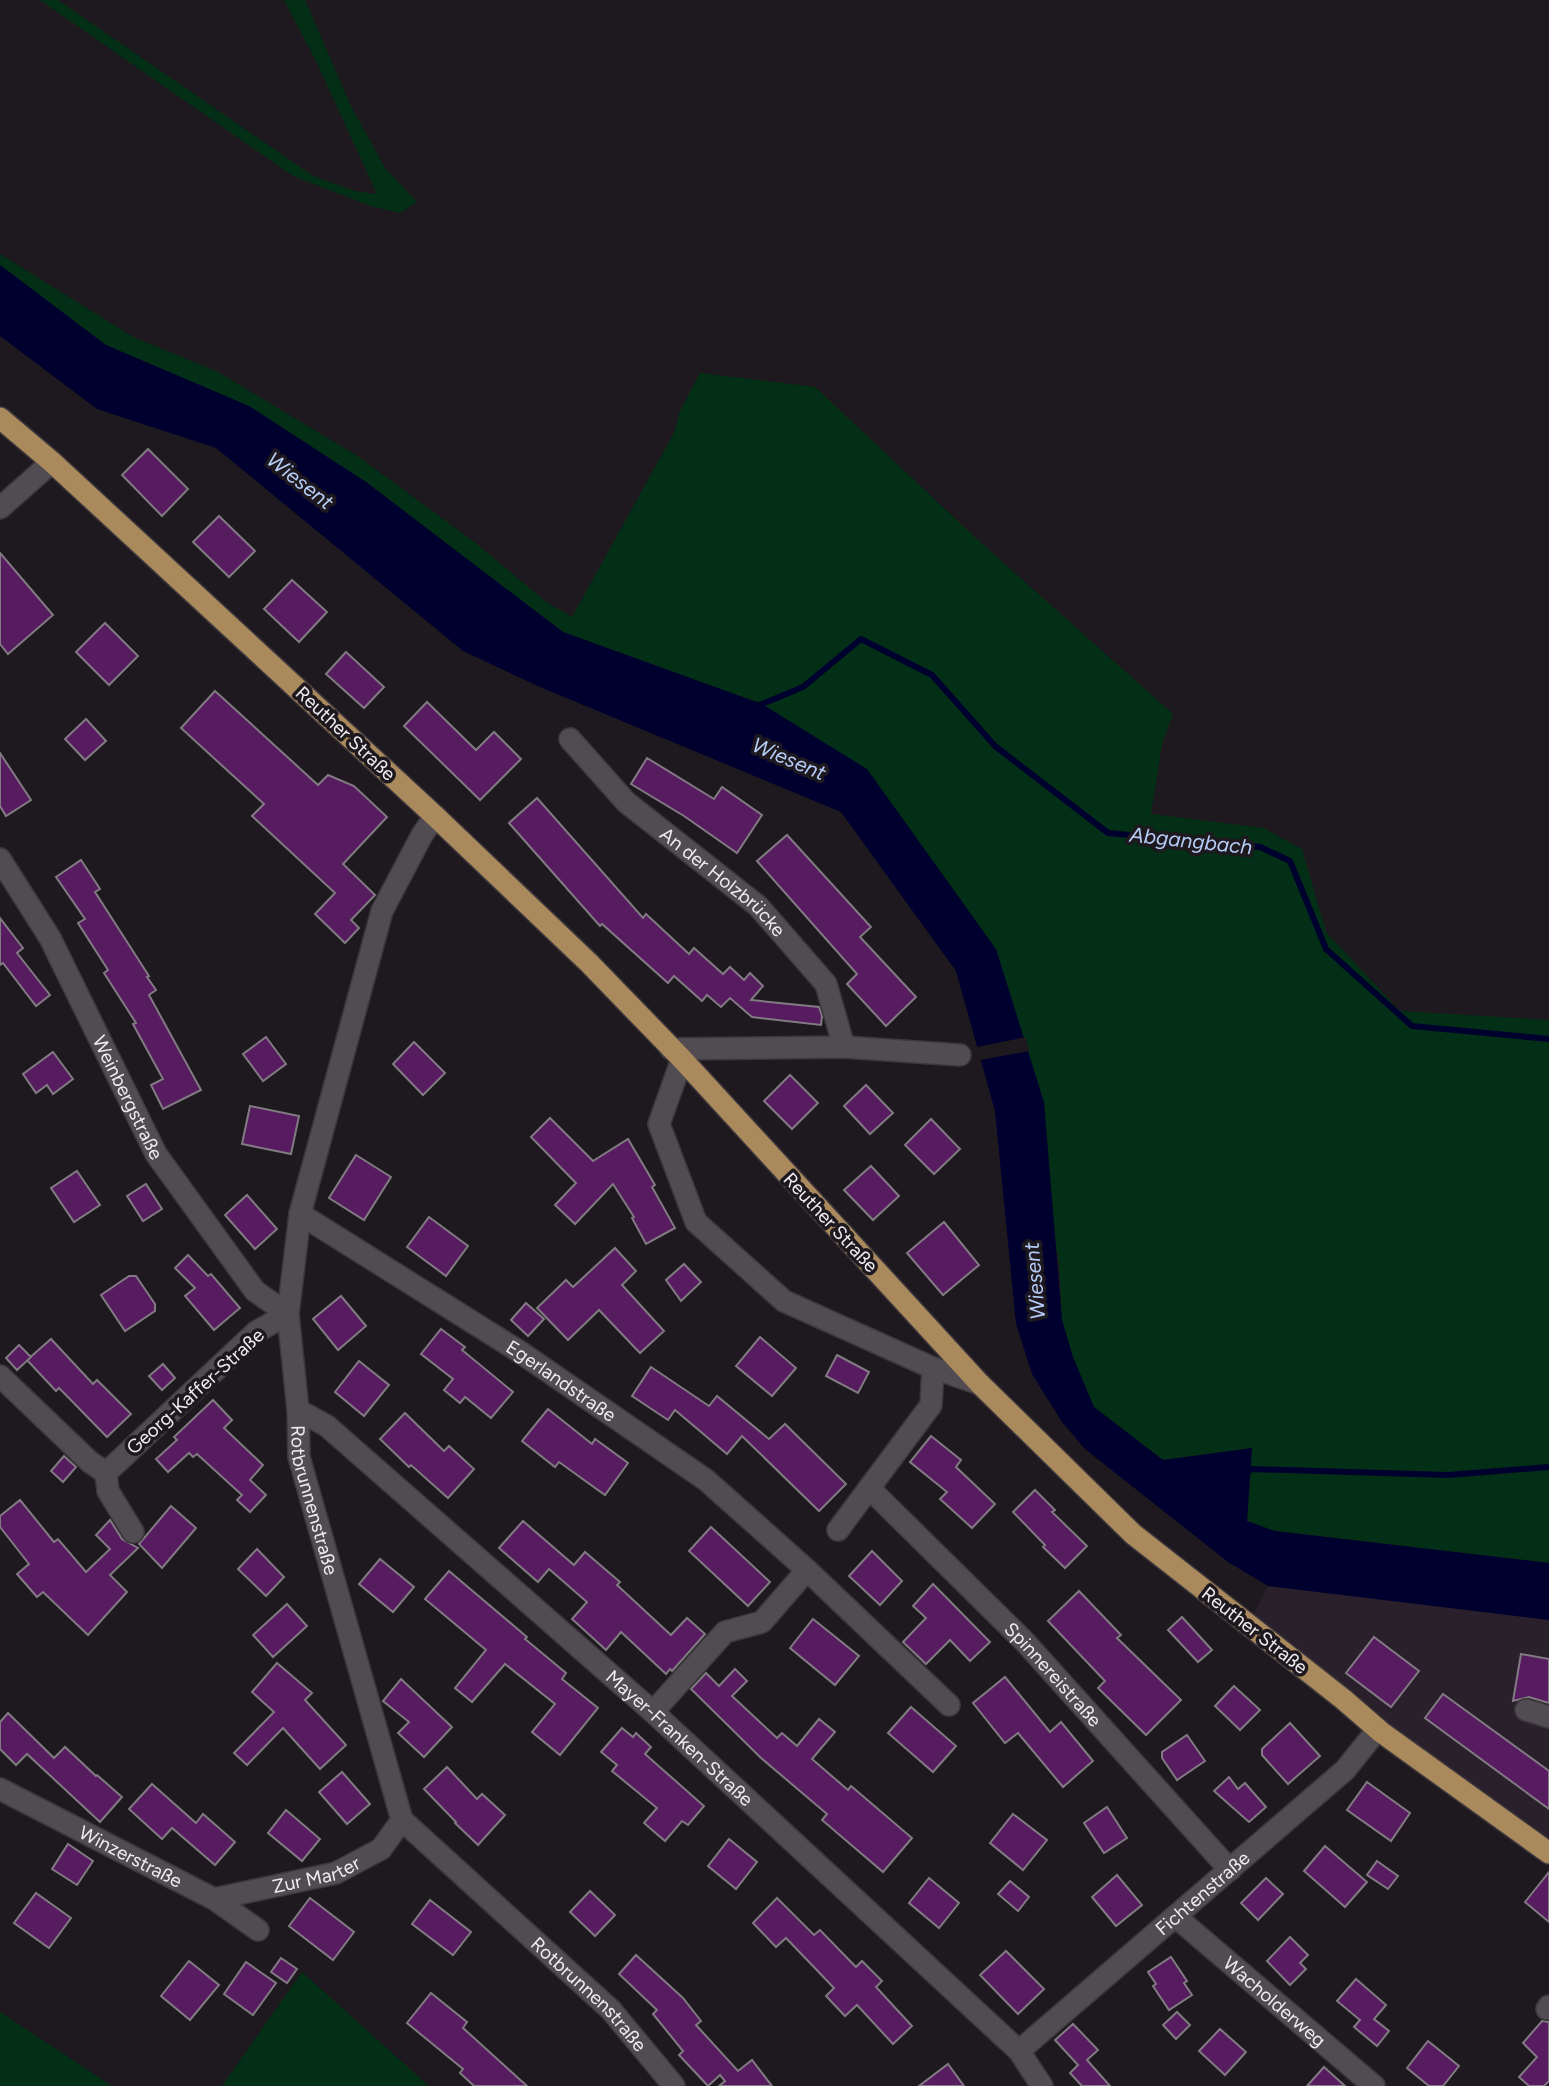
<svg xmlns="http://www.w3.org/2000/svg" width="1549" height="2086" font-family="Figtree,sans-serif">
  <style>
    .built { fill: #29202b }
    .green { fill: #022f15 }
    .water { fill: #00002f }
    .pier { fill: #1e191f }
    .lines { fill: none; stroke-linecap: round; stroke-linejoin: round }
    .stream { stroke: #00002f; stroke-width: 6 }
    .building { fill: #571b60; stroke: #817a82; stroke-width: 2 }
    .minor-casing { stroke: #3b373b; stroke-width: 24 }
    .major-casing { stroke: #3b373b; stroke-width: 24 }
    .minor { stroke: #514b52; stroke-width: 21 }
    .major { stroke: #aa895d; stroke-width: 21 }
    .labels { text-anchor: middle; stroke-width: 7; stroke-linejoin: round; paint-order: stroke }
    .street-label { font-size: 19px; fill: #efebef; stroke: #1e191f }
    .water-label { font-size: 21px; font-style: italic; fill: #b5ccf6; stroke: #1e191f }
  </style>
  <rect width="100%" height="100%" fill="#1e191f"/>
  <!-- built -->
  <polygon class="built" points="1268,1586 1549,1619 1549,1844 1249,1623"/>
  <!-- green -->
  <g class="green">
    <polygon points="40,0 58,0 313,176 355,191 377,194 317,63 284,0 305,0 351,106 385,168 417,202 400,213 371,206 293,176"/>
    <polygon points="0,254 133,337 218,372 359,457 477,544 546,602 572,617 674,433 680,411 700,373 815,387 978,540 1173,714 1162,744 1151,814 1263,828 1302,849 1326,932 1400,1011 1549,1020 1549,1563 1275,1531 1247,1521 1252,1448 1163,1460 1094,1407 1073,1357 1062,1320 1059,1262 996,949 762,704 563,632 366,482 249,406 106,345 0,265"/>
    <polygon points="302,1972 429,2086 222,2086"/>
    <polygon points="0,2012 112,2086 0,2086"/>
  </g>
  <!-- water -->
  <polygon class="water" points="0,265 106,345 249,406 366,482 563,632 762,704 867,769 996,949 1044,1102 1062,1320 1073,1357 1094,1407 1163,1460 1252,1448 1247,1521 1275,1531 1549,1563 1549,1620 1268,1586 1228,1562 1085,1449 1062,1422 1032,1374 1016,1324 995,1111 956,971 841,812 540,687 463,651 216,448 97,409 0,336"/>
  <!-- pier -->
  <polygon class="pier" points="1026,1037 1029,1051 980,1060 977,1047"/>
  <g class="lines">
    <!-- stream -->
    <g class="stream">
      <polyline points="757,706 803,687 861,639 932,675 995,746 1108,833 1260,847 1290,861 1326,949 1412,1026 1549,1039"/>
      <polyline points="1247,1473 1251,1469 1448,1475 1549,1467"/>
    </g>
  </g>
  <!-- building -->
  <g class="building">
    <polygon points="148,449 188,489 162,516 122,475"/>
    <polygon points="219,516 255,551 229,577 193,542"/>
    <polygon points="0,553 53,615 8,654 0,644"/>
    <polygon points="292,580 327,612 299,642 264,609"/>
    <polygon points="105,623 138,656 109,685 76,652"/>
    <polygon points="346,652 384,687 364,708 326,674"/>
    <polygon points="215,691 318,785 328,775 354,786 387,817 343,864 375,895 351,920 359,928 345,943 315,914 335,893 252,816 264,804 181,728"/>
    <polygon points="427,702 476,750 494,732 521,759 480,800 404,726"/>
    <polygon points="86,719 106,741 85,760 65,739"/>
    <polygon points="0,753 31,800 6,816 0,806"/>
    <polygon points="647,758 714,799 722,787 762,815 737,853 684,816 631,784"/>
    <polygon points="537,798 643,918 646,914 689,954 694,948 723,974 730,967 744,980 750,973 763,986 751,1000 819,1007 822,1016 821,1025 752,1017 730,998 721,1007 707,995 702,1001 674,976 668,983 602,924 600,926 509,823"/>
    <polygon points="787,835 871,927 860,937 916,997 886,1026 847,984 857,974 757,861"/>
    <polygon points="81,860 100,889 95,892 149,976 147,977 156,990 149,995 201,1090 163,1109 151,1085 163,1079 133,1024 136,1023 104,973 108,970 78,923 85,919 56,877"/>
    <polygon points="0,918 23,948 17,953 50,995 36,1006 3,963 0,965"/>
    <polygon points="266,1037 286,1064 263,1081 243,1054"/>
    <polygon points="414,1042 445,1073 423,1095 393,1064"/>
    <polygon points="53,1052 73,1079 53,1094 47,1085 36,1093 23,1074"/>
    <polygon points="790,1075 818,1103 792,1129 764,1101"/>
    <polygon points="866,1085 893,1113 870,1134 844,1106"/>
    <polygon points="250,1106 299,1116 291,1154 242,1144"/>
    <polygon points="550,1118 593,1161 628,1139 655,1185 652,1187 675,1228 646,1244 632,1218 634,1217 613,1184 575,1224 555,1205 576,1183 531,1137"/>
    <polygon points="931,1119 960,1149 934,1174 905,1145"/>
    <polygon points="356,1155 391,1177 364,1220 329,1198"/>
    <polygon points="871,1166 899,1196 873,1220 844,1190"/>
    <polygon points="77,1171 100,1205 74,1222 51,1188"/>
    <polygon points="146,1184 162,1209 143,1221 127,1196"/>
    <polygon points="247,1195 277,1229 255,1249 225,1215"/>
    <polygon points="429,1217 468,1246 446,1276 407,1247"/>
    <polygon points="944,1222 979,1265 943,1295 907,1253"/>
    <polygon points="615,1248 636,1271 622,1285 664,1331 640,1353 599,1310 568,1340 537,1308 566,1280 573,1287"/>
    <polygon points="188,1255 208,1276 211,1274 240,1308 214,1330 185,1296 195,1288 175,1268"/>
    <polygon points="684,1264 701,1282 681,1301 666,1280"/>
    <polygon points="129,1276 136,1276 155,1304 155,1311 125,1331 101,1295"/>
    <polygon points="341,1296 366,1326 338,1350 313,1319"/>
    <polygon points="526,1303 544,1319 528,1336 511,1320"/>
    <polygon points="441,1329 465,1347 462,1350 513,1392 491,1418 465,1397 460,1403 444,1390 453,1379 421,1354"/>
    <polygon points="760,1337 796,1368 772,1396 736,1366"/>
    <polygon points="51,1339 93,1384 97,1380 131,1414 107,1437 59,1388 56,1391 27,1360"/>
    <polygon points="19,1345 31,1357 17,1370 6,1358"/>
    <polygon points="837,1355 869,1372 858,1393 826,1376"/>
    <polygon points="359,1361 389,1385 364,1416 335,1392"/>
    <polygon points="163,1364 175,1378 162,1390 149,1376"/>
    <polygon points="651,1367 709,1406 717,1396 769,1439 785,1424 846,1484 819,1511 742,1436 727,1454 675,1410 668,1420 632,1396"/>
    <polygon points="213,1400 232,1420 224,1428 263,1465 250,1480 266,1495 250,1512 237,1500 242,1495 197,1454 193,1457 189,1453 168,1472 156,1459 177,1440 174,1437"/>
    <polygon points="548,1409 592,1444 595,1439 628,1463 605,1495 559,1462 555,1467 522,1441"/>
    <polygon points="405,1413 444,1451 449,1446 474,1469 448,1498 411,1465 409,1467 380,1439"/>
    <polygon points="931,1436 961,1460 956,1467 995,1504 972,1528 940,1499 947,1492 910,1462"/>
    <polygon points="64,1456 76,1467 63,1482 51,1471"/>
    <polygon points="1035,1490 1055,1510 1052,1512 1087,1546 1065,1568 1043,1547 1045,1545 1013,1512"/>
    <polygon points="20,1500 54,1542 58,1539 86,1572 110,1549 96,1535 110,1520 122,1539 138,1548 110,1575 127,1592 88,1635 43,1592 37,1597 17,1574 29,1564 0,1527 0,1516"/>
    <polygon points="171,1506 196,1528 162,1568 139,1544"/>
    <polygon points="523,1521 574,1565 585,1552 620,1582 617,1585 671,1635 687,1618 705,1634 672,1671 670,1669 666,1674 621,1632 606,1650 572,1619 587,1602 549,1569 538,1582 499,1548"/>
    <polygon points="711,1527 770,1582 748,1606 689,1551"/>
    <polygon points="257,1549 284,1577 266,1596 238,1569"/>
    <polygon points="872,1551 902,1581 880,1605 849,1576"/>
    <polygon points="380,1559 414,1587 393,1612 359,1584"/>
    <polygon points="449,1571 527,1637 525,1639 566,1673 562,1679 598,1708 560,1755 532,1732 555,1704 505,1664 472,1702 455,1688 486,1650 425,1599"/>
    <polygon points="933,1584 990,1642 970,1661 950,1640 926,1664 903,1642 926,1618 913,1606"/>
    <polygon points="1079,1591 1121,1635 1117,1638 1181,1700 1146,1735 1098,1688 1105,1681 1048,1621"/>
    <polygon points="287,1604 307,1626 273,1657 253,1635"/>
    <polygon points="1182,1617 1212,1650 1198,1662 1168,1630"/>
    <polygon points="813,1619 859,1656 835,1685 790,1648"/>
    <polygon points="1374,1637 1419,1671 1391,1707 1346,1673"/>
    <polygon points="1521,1654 1549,1659 1549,1703 1529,1697 1513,1701"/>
    <polygon points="277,1663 312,1693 305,1700 346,1745 320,1769 283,1728 247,1765 234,1753 274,1712 252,1692"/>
    <polygon points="735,1669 747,1681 732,1696 777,1738 782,1733 797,1746 819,1719 835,1732 812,1759 848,1790 851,1786 912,1838 883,1872 822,1820 827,1814 761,1758 691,1689 706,1673 719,1686"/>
    <polygon points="1005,1677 1050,1732 1061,1722 1093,1761 1063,1787 1018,1733 1005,1743 973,1703"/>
    <polygon points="401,1679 452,1727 424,1757 398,1733 409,1722 383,1701"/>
    <polygon points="1234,1686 1260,1710 1240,1730 1215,1706"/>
    <polygon points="1443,1694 1549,1771 1549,1809 1425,1718"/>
    <polygon points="911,1707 956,1746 933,1772 888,1733"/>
    <polygon points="8,1713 54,1758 65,1747 96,1776 97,1775 122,1797 100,1822 27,1754 16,1765 0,1749 0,1722"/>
    <polygon points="1290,1723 1320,1756 1288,1784 1262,1755 1262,1749"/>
    <polygon points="622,1728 633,1737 636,1733 651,1747 645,1754 704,1806 688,1825 682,1821 665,1841 644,1823 657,1808 612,1771 617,1765 601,1752"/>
    <polygon points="1187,1735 1205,1761 1177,1780 1162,1758 1162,1752"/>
    <polygon points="447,1767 477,1799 482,1794 505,1815 478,1845 455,1823 456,1822 424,1789"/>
    <polygon points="342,1772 370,1804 347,1824 319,1792"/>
    <polygon points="1229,1777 1238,1789 1245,1783 1266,1807 1249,1822 1214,1791"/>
    <polygon points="1367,1782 1410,1813 1391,1841 1347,1810"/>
    <polygon points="152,1784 196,1823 203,1814 235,1842 215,1865 172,1828 162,1839 129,1809"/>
    <polygon points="1107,1807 1127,1838 1104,1853 1084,1823"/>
    <polygon points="286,1810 320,1839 302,1861 268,1833"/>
    <polygon points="1013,1814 1047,1840 1023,1870 990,1843"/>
    <polygon points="729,1839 757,1862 736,1889 708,1866"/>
    <polygon points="68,1844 93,1861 77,1885 52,1869"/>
    <polygon points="1325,1846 1367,1882 1345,1907 1304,1871"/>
    <polygon points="1377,1861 1398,1876 1388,1889 1367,1875"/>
    <polygon points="1549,1872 1549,1922 1525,1902"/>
    <polygon points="1117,1875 1142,1905 1116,1926 1092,1897"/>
    <polygon points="929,1878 959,1903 939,1928 909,1903"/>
    <polygon points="1266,1878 1283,1894 1258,1920 1241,1903"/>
    <polygon points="1010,1881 1029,1897 1018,1911 998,1894"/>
    <polygon points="590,1891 615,1915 595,1936 570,1912"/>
    <polygon points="36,1893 71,1918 49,1948 14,1923"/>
    <polygon points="310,1898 354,1932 333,1960 289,1926"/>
    <polygon points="777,1898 814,1935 820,1930 856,1967 862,1961 882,1981 876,1987 912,2026 893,2044 857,2005 845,2016 826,1996 834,1988 786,1938 776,1947 753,1923"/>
    <polygon points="430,1900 471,1932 453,1955 412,1924"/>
    <polygon points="1290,1937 1308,1955 1300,1963 1306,1969 1290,1985 1267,1961"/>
    <polygon points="1006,1951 1044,1989 1018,2014 980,1975"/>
    <polygon points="636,1955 683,1998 701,2021 696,2025 738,2071 752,2060 772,2086 719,2086 725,2081 720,2075 708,2086 679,2055 683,2051 653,2014 657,2010 619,1974"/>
    <polygon points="1171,1957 1187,1981 1184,1983 1192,1995 1169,2010 1153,1986 1156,1984 1148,1972"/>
    <polygon points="281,1958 297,1969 287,1983 271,1972"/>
    <polygon points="189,1961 219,1985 190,2020 161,1996"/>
    <polygon points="246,1962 276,1983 253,2015 224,1994"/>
    <polygon points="1356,1979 1386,2005 1374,2019 1389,2031 1377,2046 1354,2027 1360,2020 1337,2001"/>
    <polygon points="431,1993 467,2022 463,2028 527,2086 474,2086 460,2073 463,2069 407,2023"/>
    <polygon points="1177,2012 1190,2025 1176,2039 1163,2025"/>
    <polygon points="1542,2021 1549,2022 1549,2081 1544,2086 1529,2086 1519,2077 1537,2057 1523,2043"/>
    <polygon points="1073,2024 1098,2050 1087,2060 1110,2086 1082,2086 1070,2073 1078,2065 1055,2040"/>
    <polygon points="1220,2029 1246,2052 1225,2075 1199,2051"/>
    <polygon points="1428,2041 1459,2066 1443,2086 1429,2086 1407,2068"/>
    <polygon points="948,2064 964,2086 919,2086"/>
    <polygon points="1324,2067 1345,2086 1307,2086"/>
  </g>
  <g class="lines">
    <!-- minor casing -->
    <g class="minor-casing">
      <g id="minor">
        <polyline points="0,508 52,462"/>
        <path id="s1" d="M570 739 626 802 758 906 826 984 844 1047"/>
        <path id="s2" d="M435 816 422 835 382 911 300 1214 288 1314 298 1410 299 1457 402 1820 611 2010 674 2086"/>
        <path id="s3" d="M0 859 50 938 156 1154 255 1291 288 1314 256 1332 106 1473 90 1462 0 1376"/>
        <polyline points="671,1049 844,1047 960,1055"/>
        <polyline points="682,1059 659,1124 696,1222 784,1301 933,1368 980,1384"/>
        <path id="s4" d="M300 1214 520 1352 706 1480 807 1570 949 1705"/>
        <path id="s5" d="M298 1410 327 1426 653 1712 1019 2051 1042 2086"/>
        <polyline points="106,1473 108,1491 133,1532"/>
        <path id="s6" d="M869 1488 1025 1642 1230 1870"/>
        <polyline points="838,1530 931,1405 933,1368"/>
        <polyline points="1526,1710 1549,1717"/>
        <polyline points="653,1712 725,1632 762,1622 807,1570"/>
        <path id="s7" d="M0 1789 214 1899 258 1930"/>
        <path id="s8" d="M214 1899 336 1873 381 1849 402 1820"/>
        <path id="s9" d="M1176 1917 1374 2086"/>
        <polyline points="1547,2009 1549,2006"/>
        <path id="s10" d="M1019 2051 1345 1770 1378 1729"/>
      </g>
    </g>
    <!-- major casing -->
    <g class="major-casing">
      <polyline id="major" points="0,418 52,462 435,816 589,963 682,1059 980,1384 1133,1534 1343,1699 1381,1732 1549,1853"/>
    </g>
    <!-- minor -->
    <use href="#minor" class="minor"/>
    <!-- major -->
    <use href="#major" class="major"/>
  </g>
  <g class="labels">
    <!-- street labels -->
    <g class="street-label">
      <text transform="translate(346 733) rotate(43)" y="7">Reuther Straße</text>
      <text dy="7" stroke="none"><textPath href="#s1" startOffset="210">An der Holzbrücke</textPath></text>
      <text dy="7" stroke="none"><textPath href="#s3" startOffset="271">Weinbergstraße</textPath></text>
      <text transform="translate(831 1222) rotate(47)" y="7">Reuther Straße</text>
      <text dy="7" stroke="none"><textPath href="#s4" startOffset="310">Egerlandstraße</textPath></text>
      <text transform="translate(195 1391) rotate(-42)" y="7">Georg-Kaffer-Straße</text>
      <text dy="7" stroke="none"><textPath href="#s2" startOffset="712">Rotbrunnenstraße</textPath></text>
      <text transform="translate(1255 1630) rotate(38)" y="7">Reuther Straße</text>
      <text dy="7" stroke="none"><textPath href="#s6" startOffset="262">Spinnereistraße</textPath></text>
      <text dy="7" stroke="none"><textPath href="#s5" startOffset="504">Mayer-Franken-Straße</textPath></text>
      <text dy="7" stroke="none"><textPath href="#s7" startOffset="147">Winzerstraße</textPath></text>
      <text dy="7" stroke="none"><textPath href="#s8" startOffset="105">Zur Marter</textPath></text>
      <text dy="7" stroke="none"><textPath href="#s10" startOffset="242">Fichtenstraße</textPath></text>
      <text dy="7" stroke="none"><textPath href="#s2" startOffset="1300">Rotbrunnenstraße</textPath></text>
      <text dy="7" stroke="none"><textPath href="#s9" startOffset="130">Wacholderweg</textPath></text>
    </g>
    <!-- water labels -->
    <g class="water-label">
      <text transform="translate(300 481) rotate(38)" y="7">Wiesent</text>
      <text transform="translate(789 759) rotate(23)" y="7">Wiesent</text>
      <text transform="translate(1191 841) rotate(6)" y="7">Abgangbach</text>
      <text transform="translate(1035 1281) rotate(-95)" y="7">Wiesent</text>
    </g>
  </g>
</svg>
